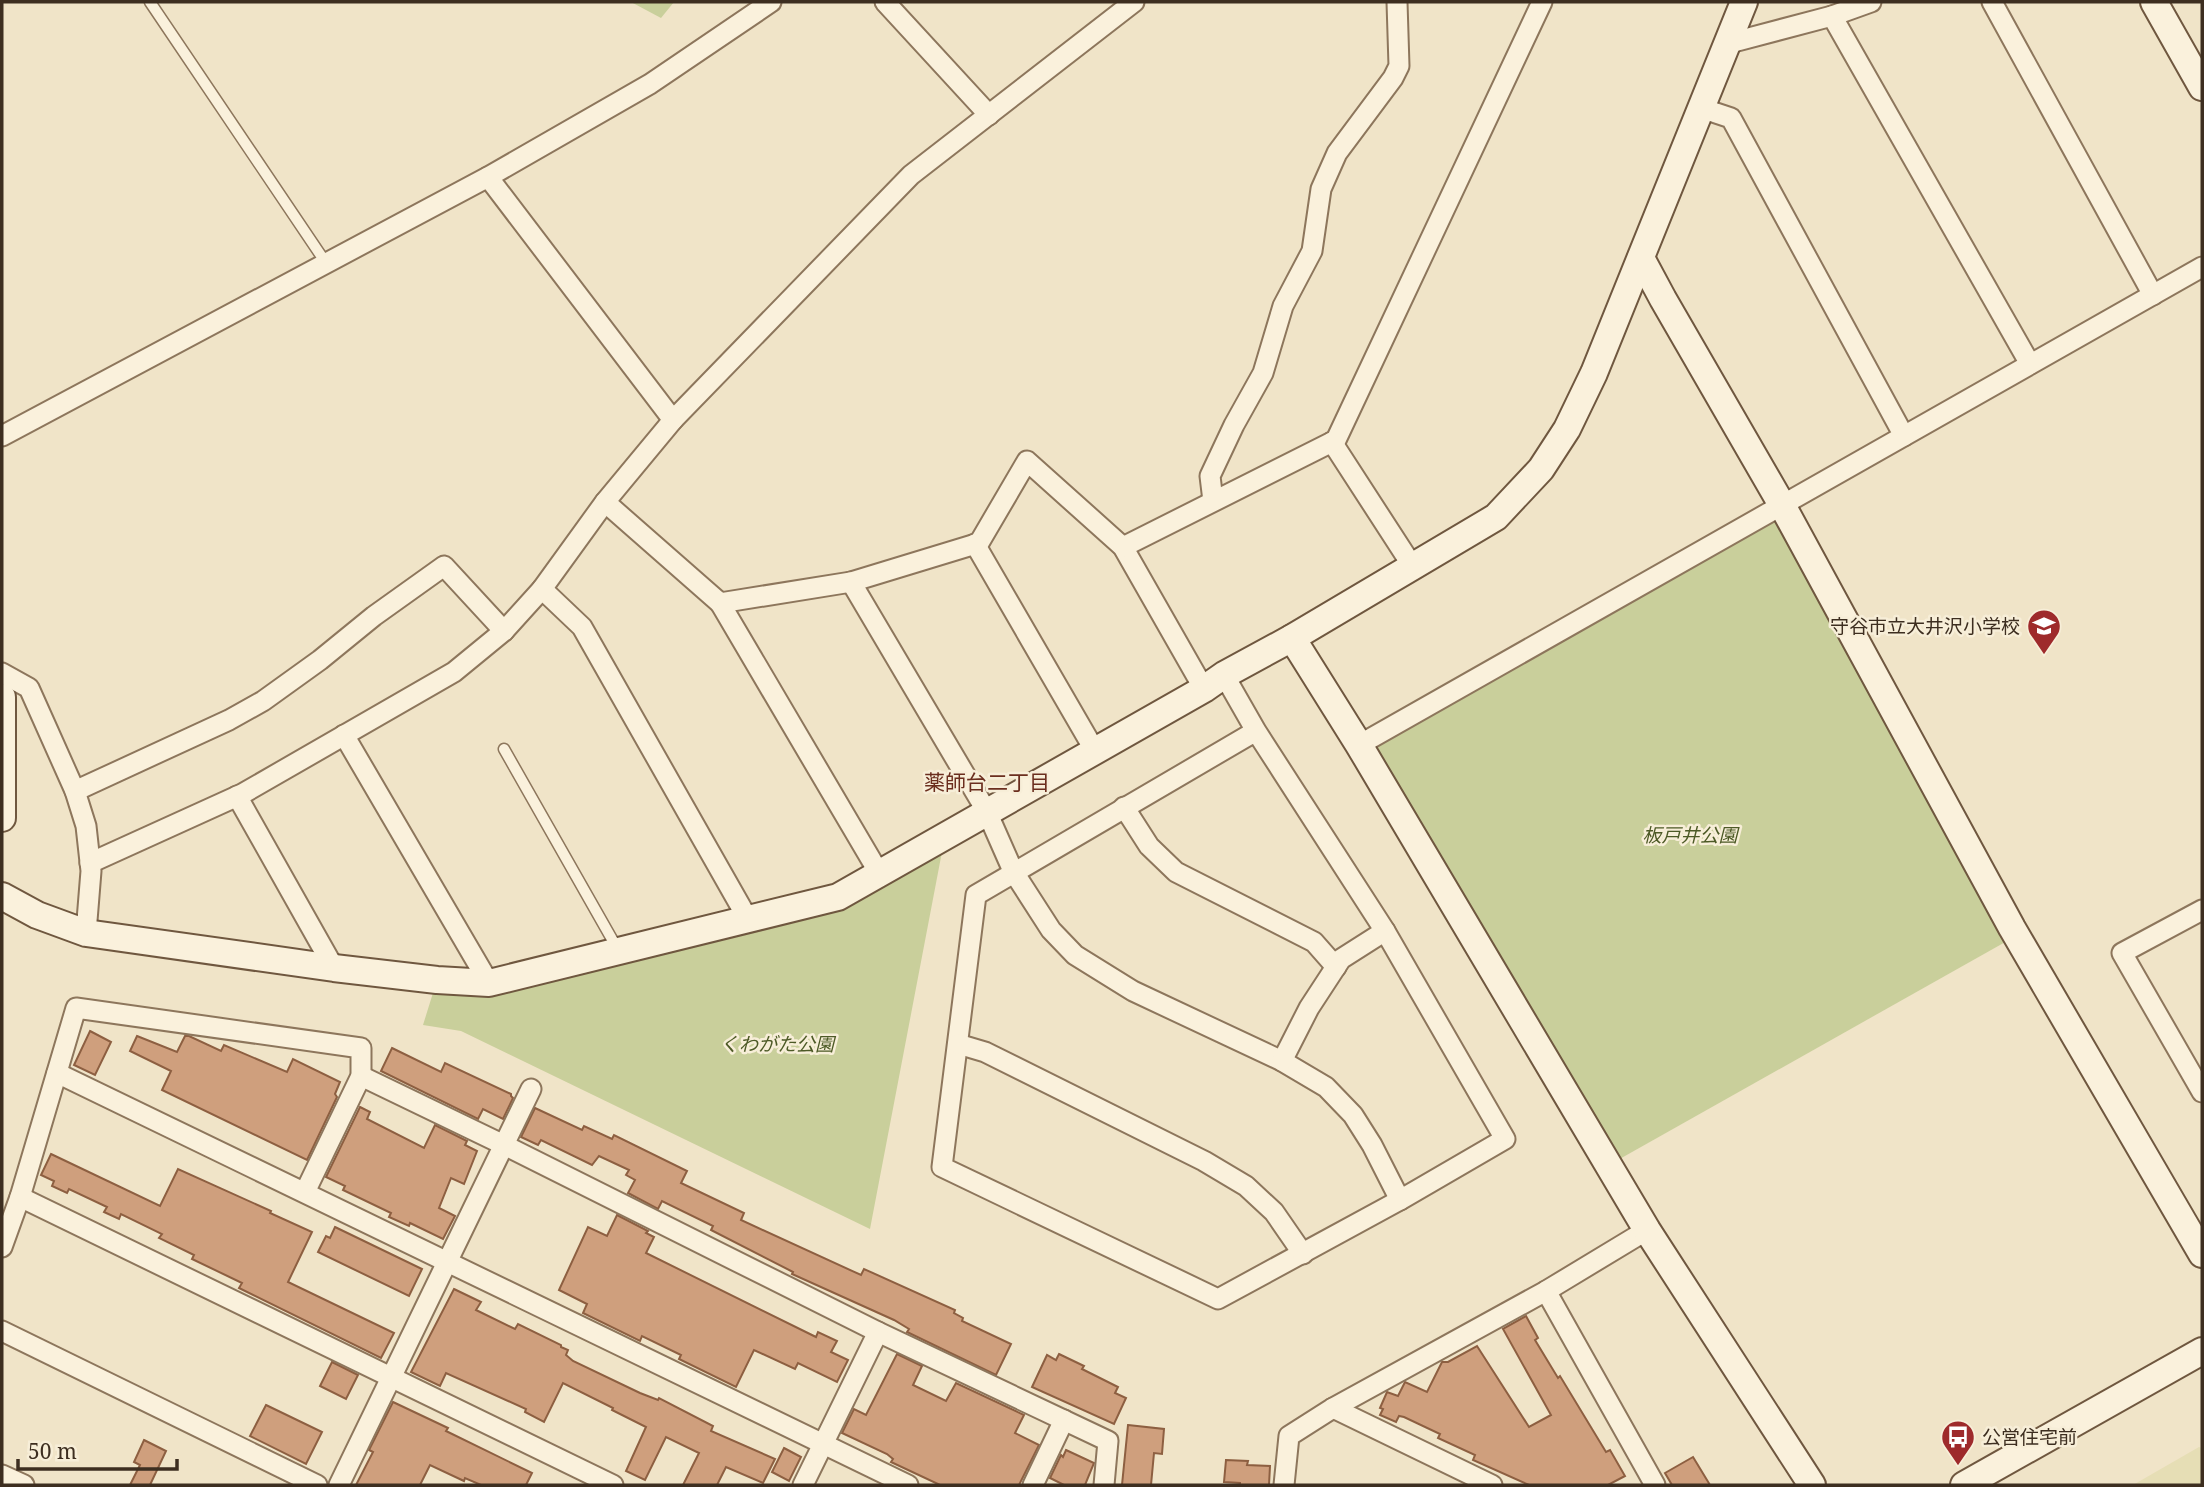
<svg xmlns="http://www.w3.org/2000/svg" width="2204" height="1487" font-family="'Noto Serif','Noto Sans JP',serif">
  <style>
    .farmland { fill: #e6deb5 }
    .green { fill: #c9cf9b }
    .building { fill: #cf9f7d; stroke: #8d5f41; stroke-width: 2 }
    .lines { fill: none; stroke-linecap: round; stroke-linejoin: round }
    .lane-casing { stroke: #8d765c; stroke-width: 13 }
    .street-casing { stroke: #8d765c; stroke-width: 23 }
    .secondary-casing { stroke: #6f573f; stroke-width: 30 }
    .lane { stroke: #faf1dc; stroke-width: 10 }
    .street { stroke: #faf1dc; stroke-width: 19 }
    .secondary { stroke: #faf1dc; stroke-width: 26 }
    .labels { text-anchor: middle; stroke-width: 5; stroke-linejoin: round; paint-order: stroke }
    .poi-label { font-size: 19px; fill: #3d2e20; stroke: #f7eed8; text-anchor: end }
    .park-label { font-size: 19px; font-style: italic; fill: #4d5a26; stroke: #f7eed8 }
    .neighbourhood-label { font-size: 21px; fill: #6b2e1e; stroke: #f7eed8 }
  </style>
  <rect width="100%" height="100%" fill="#f0e4c8"/>
  <!-- farmland -->
  <polygon class="farmland" points="2199,1447 2202,1448 2202,1485 2133,1485"/>
  <!-- green -->
  <g class="green">
    <polygon points="631,2 674,2 661,18"/>
    <polygon points="1782,505 2016,936 1609,1165 1359,745"/>
    <polygon points="945,836 870,1229 461,1031 423,1025 437,980 837,897"/>
  </g>
  <!-- building -->
  <g class="building">
    <polygon points="90,1031 111,1042 95,1075 74,1065"/>
    <polygon points="137,1036 177,1052 185,1036 189,1036 221,1051 224,1045 287,1072 293,1059 340,1082 335,1094 337,1097 307,1160 162,1090 171,1071 130,1051"/>
    <polygon points="392,1048 441,1072 445,1063 511,1094 511,1096 513,1098 503,1119 483,1109 478,1119 381,1071"/>
    <polygon points="360,1107 370,1112 367,1119 424,1148 435,1125 467,1141 465,1145 477,1151 464,1184 451,1178 439,1208 455,1216 443,1239 410,1223 409,1226 389,1217 391,1213 343,1190 345,1186 326,1177"/>
    <polygon points="535,1108 582,1130 584,1126 612,1139 614,1135 687,1171 681,1183 744,1213 741,1220 861,1275 864,1269 955,1310 954,1313 963,1318 962,1321 1011,1344 996,1375 907,1332 909,1329 894,1320 792,1274 793,1272 711,1230 713,1226 662,1201 658,1209 628,1193 635,1180 626,1175 629,1170 599,1156 592,1165 541,1140 538,1145 521,1137"/>
    <polygon points="51,1154 160,1206 178,1169 271,1211 270,1213 312,1232 288,1282 394,1333 381,1358 239,1288 242,1283 192,1259 194,1255 159,1238 162,1234 121,1214 119,1219 104,1212 107,1207 69,1189 67,1193 52,1186 54,1181 41,1175"/>
    <polygon points="617,1215 648,1231 646,1233 654,1237 646,1253 816,1337 818,1332 837,1341 831,1352 848,1360 837,1382 798,1363 795,1369 754,1350 736,1387 679,1359 681,1355 642,1336 640,1341 583,1313 587,1304 559,1290 588,1227 607,1236"/>
    <polygon points="335,1227 422,1269 409,1296 318,1252 326,1236 330,1238"/>
    <polygon points="454,1289 481,1302 476,1310 515,1329 518,1324 561,1345 561,1347 568,1350 566,1355 573,1361 640,1393 658,1400 659,1398 713,1426 711,1431 775,1459 763,1483 726,1467 717,1485 683,1485 699,1453 666,1437 645,1480 626,1471 646,1427 612,1410 613,1408 563,1383 544,1422 525,1412 526,1409 446,1373 440,1386 411,1372"/>
    <polygon points="1526,1316 1538,1338 1535,1340 1558,1378 1560,1376 1606,1452 1610,1450 1625,1476 1608,1485 1529,1485 1473,1460 1475,1455 1438,1438 1440,1434 1404,1417 1399,1416 1396,1422 1380,1415 1383,1409 1380,1408 1387,1392 1398,1396 1405,1382 1427,1392 1442,1362 1448,1362 1477,1346 1529,1427 1551,1415 1503,1329"/>
    <polygon points="897,1354 922,1366 913,1385 946,1401 956,1383 1024,1415 1015,1433 1039,1445 1019,1485 940,1485 891,1462 893,1459 887,1454 842,1433 854,1409 866,1415"/>
    <polygon points="1059,1354 1084,1366 1082,1369 1118,1387 1115,1393 1126,1398 1114,1424 1032,1387 1047,1355 1056,1360"/>
    <polygon points="332,1362 358,1375 346,1399 320,1386"/>
    <polygon points="393,1402 448,1428 446,1431 532,1473 526,1485 481,1485 465,1478 464,1481 430,1465 420,1485 356,1485 373,1452 369,1450"/>
    <polygon points="266,1405 322,1432 306,1464 250,1436"/>
    <polygon points="1128,1425 1164,1429 1162,1454 1154,1453 1151,1485 1122,1485"/>
    <polygon points="144,1440 166,1451 150,1485 130,1485 140,1465 134,1462"/>
    <polygon points="784,1448 801,1457 789,1481 772,1472"/>
    <polygon points="1066,1450 1094,1463 1085,1485 1064,1485 1050,1478 1061,1455 1063,1457"/>
    <polygon points="1693,1457 1710,1485 1672,1485 1665,1473"/>
    <polygon points="1226,1460 1248,1461 1247,1465 1270,1466 1269,1485 1240,1485 1240,1483 1224,1482"/>
  </g>
  <g class="lines">
    <!-- lane casing -->
    <g class="lane-casing">
      <g id="lane">
        <polyline points="150,2 326,263"/>
        <polyline points="504,749 617,948"/>
      </g>
    </g>
    <!-- street casing -->
    <g class="street-casing">
      <g id="street">
        <polyline points="885,2 989,115"/>
        <polyline points="1992,2 2153,295"/>
        <polyline points="1832,16 2030,364"/>
        <polyline points="1726,44 1832,16 1871,2"/>
        <polyline points="1701,108 1731,118 1904,436"/>
        <polyline points="488,177 673,420"/>
        <polyline points="2,436 488,177 650,84 771,2"/>
        <polyline points="1332,442 1413,567"/>
        <polyline points="1213,501 1210,476 1234,425 1263,373 1283,306 1312,251 1321,189 1337,153 1393,78 1399,66 1397,2"/>
        <polyline points="605,502 720,603 851,582 979,543 1027,461 1123,547 1204,689"/>
        <polyline points="975,544 1095,751"/>
        <polyline points="1123,547 1336,440 1542,2"/>
        <polyline points="851,582 987,812 1013,871 1051,930 1075,955 1133,991 1282,1061 1326,1087 1353,1115 1372,1145 1400,1200"/>
        <polyline points="542,589 582,627 749,921"/>
        <polyline points="720,603 879,873"/>
        <polyline points="2,673 29,688 75,791 86,826 91,871 86,933"/>
        <polyline points="1224,675 1256,731 1385,931 1505,1139 1400,1200 1218,1299 942,1167 976,895 1256,731"/>
        <polyline points="344,735 489,983"/>
        <polyline points="1359,745 2202,267"/>
        <polyline points="75,791 229,720 263,701 320,660 374,616 444,566 504,631"/>
        <polyline points="237,796 334,968"/>
        <polyline points="1124,807 1149,846 1176,872 1314,942 1336,967"/>
        <polyline points="90,863 242,794 454,672 504,631 542,589 605,502 673,420 911,175 1134,2"/>
        <polyline points="2202,910 2122,953 2202,1092"/>
        <polyline points="958,1044 985,1052 1204,1161 1246,1186 1274,1212 1303,1254"/>
        <polyline points="1282,1061 1309,1008 1341,959 1385,931"/>
        <polyline points="57,1073 908,1485"/>
        <polyline points="361,1076 504,1145 878,1332 1108,1441 1104,1485"/>
        <polyline points="20,1197 613,1485"/>
        <polyline points="2,1247 20,1197 76,1008 361,1048 361,1076 305,1192"/>
        <polyline points="1546,1291 1655,1485"/>
        <polyline points="2,1331 317,1485"/>
        <polyline points="1333,1408 1492,1485"/>
        <polyline points="2,1475 24,1485"/>
        <polyline points="339,1485 531,1089"/>
        <polyline points="803,1485 878,1332"/>
        <polyline points="1033,1485 1064,1420"/>
        <polyline points="1284,1485 1289,1436 1333,1408 1546,1291 1647,1230"/>
      </g>
    </g>
    <!-- secondary casing -->
    <g class="secondary-casing">
      <g id="secondary">
        <polyline points="2154,2 2202,87"/>
        <polyline points="1641,258 1663,299 1782,505 2012,928 2202,1254"/>
        <polyline points="1292,638 1359,745 1647,1230 1812,1485"/>
        <polyline points="2,697 2,818"/>
        <polyline points="2,896 37,915 86,933 334,968 437,980 489,983 838,897 1204,689 1224,675 1292,638 1496,517 1541,469 1567,429 1594,373 1744,2"/>
        <polyline points="1964,1485 2202,1351"/>
      </g>
    </g>
    <!-- lane -->
    <use href="#lane" class="lane"/>
    <!-- street -->
    <use href="#street" class="street"/>
    <!-- secondary -->
    <use href="#secondary" class="secondary"/>
  </g>
  <!-- icons -->
  <defs>
    <g id="school-pin" transform="scale(1.75)"><path d="M0 17L-7.5 6A9.5 9.5 0 1 1 7.5 6Z" fill="#9e2a2b" stroke="#f7eed8"/><path d="M0-5L7-2L0 1L-7-2ZM-4 1L0 2.5L4 1V4Q0 6-4 4Z" fill="#fff"/></g>
    <g id="bus-pin" transform="scale(1.75)"><path d="M0 17L-7.5 6A9.5 9.5 0 1 1 7.5 6Z" fill="#9e2a2b" stroke="#f7eed8"/><path d="M-5-6H5V4H4V6H2V4H-2V6H-4V4H-5ZM-3.5-4V0h7V-4ZM-3.5 1.2v1.5H-2V1.2ZM2 1.2v1.5H3.5V1.2Z" fill="#fff"/></g>
  </defs>
  <g fill-rule="evenodd">
    <use href="#school-pin" x="2044" y="626"/>
    <use href="#bus-pin" x="1958" y="1437"/>
  </g>
  <g class="labels">
    <!-- poi labels -->
    <g class="poi-label">
      <text x="2020" y="633">守谷市立大井沢小学校</text>
      <text x="1982" y="1444" text-anchor="start">公営住宅前</text>
    </g>
    <!-- park labels -->
    <g class="park-label">
      <text x="1690" y="842">板戸井公園</text>
      <text x="777" y="1051">くわがた公園</text>
    </g>
    <!-- neighbourhood labels -->
    <g class="neighbourhood-label">
      <text x="987" y="790">薬師台二丁目</text>
    </g>
  </g>
  <!-- border -->
  <rect width="2204" height="1487" fill="none" stroke="#3d2e20" stroke-width="7"/>
  <!-- scale -->
  <path d="M18 1459v10h159v-10" fill="none" stroke="#3d2e20" stroke-width="3.5"/>
  <text x="28" y="1459" font-size="21" fill="#3d2e20" stroke="#f7eed8" stroke-width="5" paint-order="stroke">50 m</text>
</svg>
